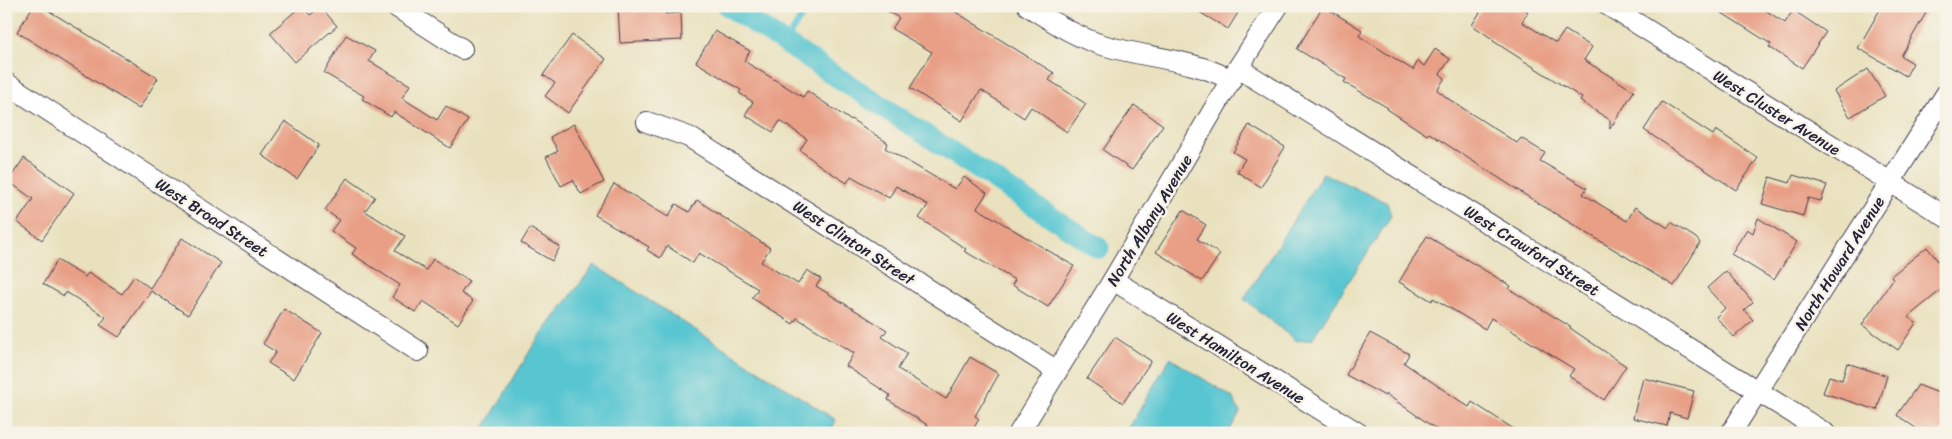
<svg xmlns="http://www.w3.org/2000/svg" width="1952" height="439" font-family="Sriracha,sans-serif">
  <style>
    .water { fill: #59c6d1; stroke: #3e7486 }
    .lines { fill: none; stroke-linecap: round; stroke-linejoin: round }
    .stream { stroke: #59c6d1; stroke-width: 6 }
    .canal { stroke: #59c6d1; stroke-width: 21 }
    .building { fill: #e89f85 }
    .minor-casing { stroke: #403f4f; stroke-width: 22 }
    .minor { stroke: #fff; stroke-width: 20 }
    .labels { text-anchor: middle; stroke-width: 5; stroke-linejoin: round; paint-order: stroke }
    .street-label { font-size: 16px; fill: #22223b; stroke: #f7f3e8 }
  </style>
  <rect width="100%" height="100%" fill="#f7f3e8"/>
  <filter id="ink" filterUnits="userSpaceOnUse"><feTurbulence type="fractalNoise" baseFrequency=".02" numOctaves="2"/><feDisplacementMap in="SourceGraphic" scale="10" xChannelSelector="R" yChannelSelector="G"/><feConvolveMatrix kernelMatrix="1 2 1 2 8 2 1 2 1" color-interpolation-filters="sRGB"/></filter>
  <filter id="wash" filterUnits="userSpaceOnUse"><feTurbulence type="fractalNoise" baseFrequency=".0096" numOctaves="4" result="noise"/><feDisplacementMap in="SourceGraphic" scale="20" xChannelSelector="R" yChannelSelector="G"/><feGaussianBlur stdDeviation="1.12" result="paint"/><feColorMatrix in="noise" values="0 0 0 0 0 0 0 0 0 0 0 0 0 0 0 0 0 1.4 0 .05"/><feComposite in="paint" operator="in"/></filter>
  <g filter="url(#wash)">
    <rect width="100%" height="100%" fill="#e9e1be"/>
    <!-- water -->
    <g class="water">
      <polygon points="1323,173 1387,203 1391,216 1312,339 1296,341 1244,299"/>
      <polygon points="594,265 836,420 830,433 481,433 533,346"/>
      <polygon points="1170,358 1232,397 1240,412 1228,433 1126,433"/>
    </g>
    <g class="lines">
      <!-- stream -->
      <polyline class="stream" points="785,43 808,6"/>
      <!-- canal -->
      <polyline class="canal" points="728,6 1099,248"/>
    </g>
    <g id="blocks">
      <!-- building -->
      <g class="building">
        <polygon points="33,6 41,6 158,78 139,109 17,32"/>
        <polygon points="301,6 310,15 321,7 337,26 295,62 270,33"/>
        <polygon points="618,6 665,6 665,14 681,13 682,40 620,43"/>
        <polygon points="879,6 946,6 1054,73 1049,80 1086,104 1067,132 1031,107 1024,118 981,90 962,121 910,88 932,52 892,29 899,18"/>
        <polygon points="1189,6 1242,6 1228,29"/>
        <polygon points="1323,6 1362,30 1359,36 1413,70 1418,61 1424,66 1435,49 1450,59 1440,74 1445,78 1437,90 1450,100 1517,143 1521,138 1545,153 1540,161 1587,188 1583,194 1627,221 1635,207 1668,228 1671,222 1696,238 1700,243 1674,286 1541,205 1429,133 1427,135 1387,109 1388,108 1344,82 1346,79 1297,49"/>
        <polygon points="1484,6 1520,6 1528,12 1522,22 1556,43 1565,30 1592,47 1584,60 1634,91 1610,129 1610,120 1580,101 1582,98 1493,41 1494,40 1472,25"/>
        <polygon points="1711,6 1759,6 1785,23 1793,10 1826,32 1802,68 1769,47 1771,44"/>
        <polygon points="1882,6 1930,6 1901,56 1913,63 1906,76 1858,48"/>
        <polygon points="715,31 750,51 744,61 803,97 807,91 850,120 851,119 888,143 885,148 955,189 964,177 987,193 977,208 1074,266 1048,307 1012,285 1015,280 964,251 966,249 919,218 928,205 896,186 889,198 851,176 847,183 822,167 800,150 807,139 780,121 773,132 745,115 753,102 739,93 741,90 696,62"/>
        <polygon points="346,35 375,51 369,61 410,85 402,98 437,120 446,106 468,120 450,148 394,112 391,117 362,99 364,96 324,73"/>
        <polygon points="572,35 606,59 568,113 545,96 555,83 543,75"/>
        <polygon points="1868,69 1885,96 1850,117 1834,91"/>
        <polygon points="1662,102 1713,135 1716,130 1758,158 1736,190 1644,130"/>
        <polygon points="1134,105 1163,125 1132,170 1103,150"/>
        <polygon points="285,121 319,145 297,179 262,155"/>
        <polygon points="574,124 604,182 581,194 573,180 561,186 546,157 558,151 550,137"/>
        <polygon points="1249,125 1285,147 1261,187 1237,172 1245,159 1233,152"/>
        <polygon points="24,158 74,193 42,240 17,222 33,199 8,181"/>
        <polygon points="1793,175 1827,185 1821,201 1808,198 1803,216 1762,204 1770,177 1790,183"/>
        <polygon points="347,178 375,197 365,211 405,236 395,251 426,270 433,259 469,281 461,293 473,301 458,324 423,301 415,312 392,297 400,285 352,254 356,248 331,231 339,220 325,210"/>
        <polygon points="614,184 668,217 676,204 689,212 697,200 770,248 761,262 798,284 807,270 821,279 816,286 887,330 882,337 907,353 898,369 946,399 970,357 999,374 975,416 979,419 971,433 940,433 888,400 890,395 846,366 854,353 797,318 793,324 752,298 758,289 699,253 693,263 667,246 660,258 647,250 649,247 595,215"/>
        <polygon points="1183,210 1206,225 1197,239 1220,254 1202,281 1156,252"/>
        <polygon points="1758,218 1797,242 1774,280 1731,254 1747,229 1753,233"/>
        <polygon points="530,228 560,247 552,261 521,243"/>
        <polygon points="1427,236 1511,286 1509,289 1571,327 1570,328 1626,366 1604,400 1569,376 1574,369 1491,318 1485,329 1433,298 1432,301 1399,282"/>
        <polygon points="182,238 221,263 188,315 151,291 119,337 100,325 106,317 66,292 64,296 43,284 57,260 85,277 88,273 122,294 134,276 150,288"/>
        <polygon points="1927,247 1946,271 1946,286 1908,317 1916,323 1898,350 1862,325 1893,279 1891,276"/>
        <polygon points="1726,271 1753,302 1744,310 1753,320 1734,337 1716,317 1725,308 1707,288"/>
        <polygon points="284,309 322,333 294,379 268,363 276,352 263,344"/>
        <polygon points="1370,333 1409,354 1404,363 1469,407 1472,402 1520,433 1442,433 1386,394 1385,396 1346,375"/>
        <polygon points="1115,337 1151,361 1123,403 1087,379"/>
        <polygon points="1847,363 1887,376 1877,410 1823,393 1829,376 1842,380"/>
        <polygon points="1643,378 1694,391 1687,418 1670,413 1667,426 1633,418"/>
        <polygon points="1918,385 1946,396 1946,425 1941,433 1923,433 1897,415"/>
      </g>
    </g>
  </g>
  <g filter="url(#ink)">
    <use href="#blocks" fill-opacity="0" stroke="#403f4f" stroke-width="1"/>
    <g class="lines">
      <!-- minor casing -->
      <g class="minor-casing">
        <g id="minor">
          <polyline points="395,6 462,49"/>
          <path d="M1028 6C1053 22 1077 38 1106 46 1147 58 1193 59 1231 80"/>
          <polyline points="1609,6 1946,217"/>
          <polyline points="1238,68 1825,433"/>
          <polyline points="6,83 418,351"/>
          <polyline points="647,122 689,137 1057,371"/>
          <polyline points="1113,280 1358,433"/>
          <polyline points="1019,433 1113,280 1238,68 1278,6"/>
          <polyline points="1731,433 1946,94"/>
        </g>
      </g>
      <!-- minor -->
      <use href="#minor" class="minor"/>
    </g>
  </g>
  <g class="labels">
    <!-- street labels -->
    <g class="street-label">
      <text transform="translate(1777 112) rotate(32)" y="6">West Cluster Avenue</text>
      <text transform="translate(212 217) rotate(33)" y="6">West Broad Street</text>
      <text transform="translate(1149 220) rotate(-59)" y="6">North Albany Avenue</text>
      <text transform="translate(854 242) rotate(33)" y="6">West Clinton Street</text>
      <text transform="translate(1532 250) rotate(32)" y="6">West Crawford Street</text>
      <text transform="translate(1839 263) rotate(-58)" y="6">North Howard Avenue</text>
      <text transform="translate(1236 357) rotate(32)" y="6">West Hamilton Avenue</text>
    </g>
  </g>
  <!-- margin -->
  <rect width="1952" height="439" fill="none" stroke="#f7f3e8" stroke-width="25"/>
</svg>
